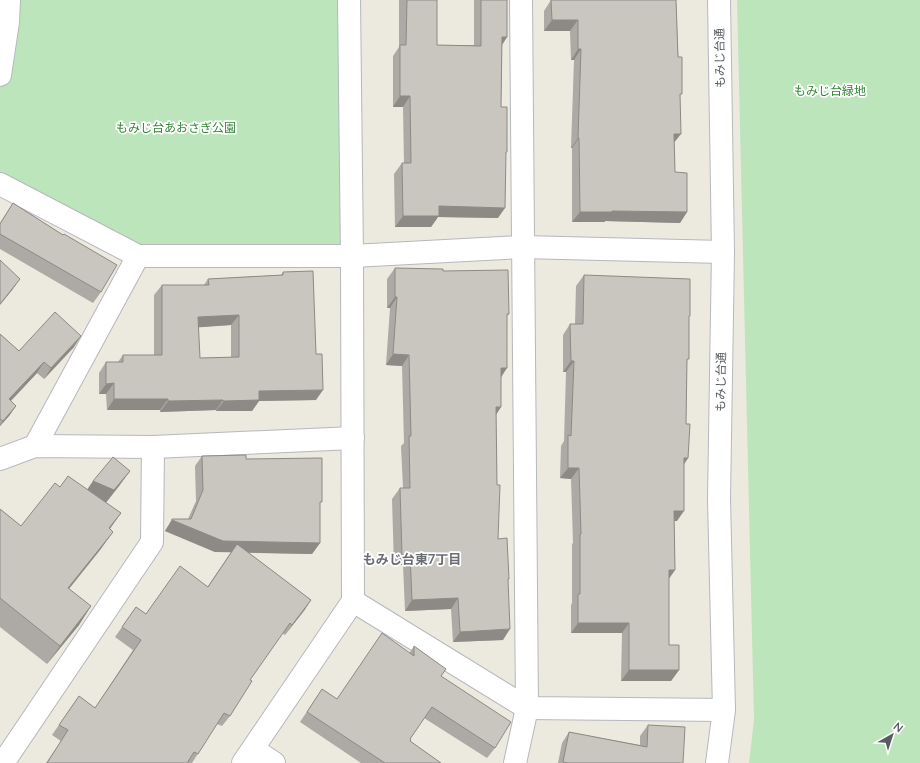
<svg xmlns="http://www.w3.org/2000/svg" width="920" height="763" font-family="Lato,'Noto Sans JP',sans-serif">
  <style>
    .green { fill: #bce5bb }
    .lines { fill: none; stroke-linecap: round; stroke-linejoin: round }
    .street-casing { stroke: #b5b8bd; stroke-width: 24 }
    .secondary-casing { stroke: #b5b9bf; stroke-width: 24 }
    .street { stroke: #fff; stroke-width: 22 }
    .secondary { stroke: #fff; stroke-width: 22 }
    .wall { fill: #ada9a4; fill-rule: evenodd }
    .shaded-wall { fill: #8d8a86 }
    .building { fill: #c9c5bf; stroke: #8d8a86; fill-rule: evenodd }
    .labels { text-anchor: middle; stroke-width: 3.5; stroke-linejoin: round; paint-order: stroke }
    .street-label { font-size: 12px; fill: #585c61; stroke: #fff }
    .park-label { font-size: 12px; fill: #338535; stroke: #fff }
    .neighbourhood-label { font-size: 13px; font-weight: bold; fill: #696e73; stroke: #fff }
  </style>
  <rect width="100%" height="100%" fill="#ece9df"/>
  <!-- green -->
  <g class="green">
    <polygon points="9,0 349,0 352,256 138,256 0,184 0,75"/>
    <polygon points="737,0 920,0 920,763 749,763 754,720"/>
  </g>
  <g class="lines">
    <!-- street casing -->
    <g class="street-casing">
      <g id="street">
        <polyline points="0,184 138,256 352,256 522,247 723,252"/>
        <polyline points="35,446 138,256"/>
        <polyline points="0,459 35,446 153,447 353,438"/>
        <polyline points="353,601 527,708 724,710"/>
        <polyline points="253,749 274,763"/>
        <polyline points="3,763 152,542 153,447"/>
        <polyline points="243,763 353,601 352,256 349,0"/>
        <polyline points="515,763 527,708 521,0"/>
      </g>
    </g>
    <!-- secondary casing -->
    <g class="secondary-casing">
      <g id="secondary">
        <polyline points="0,75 8,22 9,0"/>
        <polyline points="717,763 724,710 719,499 723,252 719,0"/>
      </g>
    </g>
    <!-- street -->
    <use href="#street" class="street"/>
    <!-- secondary -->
    <use href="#secondary" class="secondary"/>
  </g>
  <!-- wall -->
  <g class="wall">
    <polygon points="399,0 437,0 437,45 474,45 474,0 507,0 507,37 502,45 501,107 506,154 498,218 438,217 431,227 395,227 394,174 402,163 404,163 403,107 393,107 393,56 399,47"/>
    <polygon points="551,0 679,0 676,0 680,98 674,143 675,172 687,212 680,223 605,221 605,222 572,222 572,148 571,148 574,60 571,60 570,31 544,31 544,11"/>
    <polygon points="13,203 63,235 101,292 93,303 0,249 0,223"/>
    <polygon points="395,268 443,271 509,314 507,316 501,377 501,407 496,414 497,485 498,539 508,581 503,640 453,642 451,609 405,611 403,565 394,565 392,499 400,488 403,488 401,446 404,443 402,366 386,365 390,308 387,308 387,279"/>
    <path d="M283 272 316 400 259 401 252 411H216V410L160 412V410H107L106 394H99V373L106 362H118L123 355H154V295L162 285H204L208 279 281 275ZM231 325V357L200 358 198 327Z"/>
    <polygon points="584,275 689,317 687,362 686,424 688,458 684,464 677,521 674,521 675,570 669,579 669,645 679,670 671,681 621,681 622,633 571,633 571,605 572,603 572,544 573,543 571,479 560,478 561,446 564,441 566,372 563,372 563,335 570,324 575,324 576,286"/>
    <polygon points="0,334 19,351 74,347 44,379 37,373 11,401 16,406 9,416 0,426"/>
    <polygon points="202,456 246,459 320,505 320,543 312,554 249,553 311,600 285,635 282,633 250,680 230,716 222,726 217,724 192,763 46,763 61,741 52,735 79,696 95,708 133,650 115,637 136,607 146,614 208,586 231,552 215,552 165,531 172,519 188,519 196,501 195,466"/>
    <polygon points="130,471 119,486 106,503 121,513 110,529 113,532 100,550 69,589 91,606 79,625 47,664 0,627 0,509 21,526 60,487 87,490"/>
    <polygon points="414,646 441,676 495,748 487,758 424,718 410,739 410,741 441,763 361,763 300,722 322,689 337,699 410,652"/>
    <polygon points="648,725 683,763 558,763 562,743 569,732 640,745 640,736"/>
  </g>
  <!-- shaded-wall -->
  <g class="shaded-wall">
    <polygon points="552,20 578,20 570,31 544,31"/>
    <polygon points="502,37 507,37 500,48"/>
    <polygon points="578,49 581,49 574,60 571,60"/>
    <polygon points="400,96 410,96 403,107 393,107"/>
    <polygon points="674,134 681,134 673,144"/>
    <polygon points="578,138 579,138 572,148 571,148"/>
    <polygon points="439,206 505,208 498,218 438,217 431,227 395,227 403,216"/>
    <polygon points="612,211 687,212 680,223 605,221 605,222 572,222 580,212"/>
    <polygon points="20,279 13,289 0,305 0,304"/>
    <polygon points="395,297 397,297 390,308 387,308"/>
    <polygon points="239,315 231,325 190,328 198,317"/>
    <polygon points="81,336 74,347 44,379 51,368"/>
    <polygon points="393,354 409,355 402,366 386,365"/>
    <polygon points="571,361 574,361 566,372 563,372"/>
    <polygon points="44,362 37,373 2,410 9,399"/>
    <polygon points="501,368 507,368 500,379"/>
    <polygon points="114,383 106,394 99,394 106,384"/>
    <polygon points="323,390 316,400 259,401 252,411 216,411 224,401 259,391"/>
    <polygon points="114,399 168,399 160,410 107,410"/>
    <polygon points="223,400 216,410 160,412 168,401"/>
    <polygon points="16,406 9,416 0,426 0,425 3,421"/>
    <polygon points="496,407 501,407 494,418"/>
    <polygon points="684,458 688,458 681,469"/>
    <polygon points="568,468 579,468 571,479 560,478"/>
    <polygon points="130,471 119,486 103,506 82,497 93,481"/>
    <polygon points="674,511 684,511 677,521 666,521"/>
    <polygon points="121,513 108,531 109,528"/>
    <polygon points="172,520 320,543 312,554 215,552 165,531"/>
    <polygon points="113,532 100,550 55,606 68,588"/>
    <polygon points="410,554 403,565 394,565 402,555"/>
    <polygon points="669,570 675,570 667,581"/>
    <polygon points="458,598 451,609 405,611 412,600"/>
    <polygon points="311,600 304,611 285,635 292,625"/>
    <polygon points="91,606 79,625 47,664 60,646"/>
    <polygon points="578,623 629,623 622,633 571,633"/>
    <polygon points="510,629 503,640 453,642 460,632"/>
    <polygon points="629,670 679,670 671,681 621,681"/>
  </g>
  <!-- building -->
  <g class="building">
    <polygon points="407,0 437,0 437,45 481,46 481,0 507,0 507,37 502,37 501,107 507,107 507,152 506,152 505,208 439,206 439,216 403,216 402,163 411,163 410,96 400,96 400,45 406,45"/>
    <polygon points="551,0 676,0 678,57 682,57 682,94 680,94 681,134 674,134 675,172 687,173 687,212 612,211 612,212 580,212 579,138 578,138 581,49 578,49 578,20 552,20"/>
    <polygon points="13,203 63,235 64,234 117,265 101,292 0,234 0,224"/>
    <polygon points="0,260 20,279 0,304"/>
    <polygon points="395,268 443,269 443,271 508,270 509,314 507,314 507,368 501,368 501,407 496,407 497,485 500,485 498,539 507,538 509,579 508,579 510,629 460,632 458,598 412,600 410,554 402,555 400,488 410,488 409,436 411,436 409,355 393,354 397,297 395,297"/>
    <path d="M313 271 316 354H322L323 390 259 391V400L224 401 223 400 168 401V399H114V383L106 384V362H123V355H162V285H209L208 279 283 275V272ZM239 315V357L200 358 198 317Z"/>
    <polygon points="584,275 690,279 690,316 689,316 689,359 687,359 686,424 690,424 688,458 684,458 684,511 674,511 675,570 669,570 669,645 679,645 679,670 629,670 629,623 578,623 578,594 580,594 580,534 581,534 579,468 568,468 568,435 571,436 574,361 571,361 570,324 583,324"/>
    <polygon points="55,312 81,336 51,368 44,362 9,399 16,406 3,421 0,419 0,334 19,351"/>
    <polygon points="246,455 246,459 322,458 322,502 320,502 320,543 223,541 172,520 172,519 191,519 203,490 202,456"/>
    <polygon points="113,457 130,471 114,490 93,481"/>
    <polygon points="68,476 121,513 109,528 113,532 68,588 91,606 60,646 0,598 0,509 21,526 55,483 60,487"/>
    <polygon points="237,544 311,600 292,625 290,623 250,680 252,681 230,716 224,713 198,754 194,752 187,763 47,763 68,730 59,725 79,696 95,708 141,640 122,627 136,607 146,614 180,566 208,587"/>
    <polygon points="382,633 414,656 414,646 446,669 441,676 511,722 495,748 432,707 410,739 411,740 410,741 441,763 385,763 307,712 322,689 337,699"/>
    <polygon points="648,725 685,727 683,763 568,763 563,762 569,732 647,747"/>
  </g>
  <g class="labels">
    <!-- street labels -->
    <g class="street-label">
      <text transform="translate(720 58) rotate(-91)" y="4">もみじ台通</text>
      <text transform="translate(721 382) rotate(-89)" y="4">もみじ台通</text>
    </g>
    <!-- park labels -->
    <g class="park-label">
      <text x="830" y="95">もみじ台緑地</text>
      <text x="176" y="132">もみじ台あおさぎ公園</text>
    </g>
    <!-- neighbourhood labels -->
    <g class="neighbourhood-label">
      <text x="412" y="564">もみじ台東7丁目</text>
    </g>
  </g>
  <!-- north arrow -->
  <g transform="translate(892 735) rotate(39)" stroke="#ffffff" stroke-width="3" paint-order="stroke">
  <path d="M0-3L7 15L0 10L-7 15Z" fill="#585c61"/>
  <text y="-6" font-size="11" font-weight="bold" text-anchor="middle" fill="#585c61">N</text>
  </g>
</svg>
